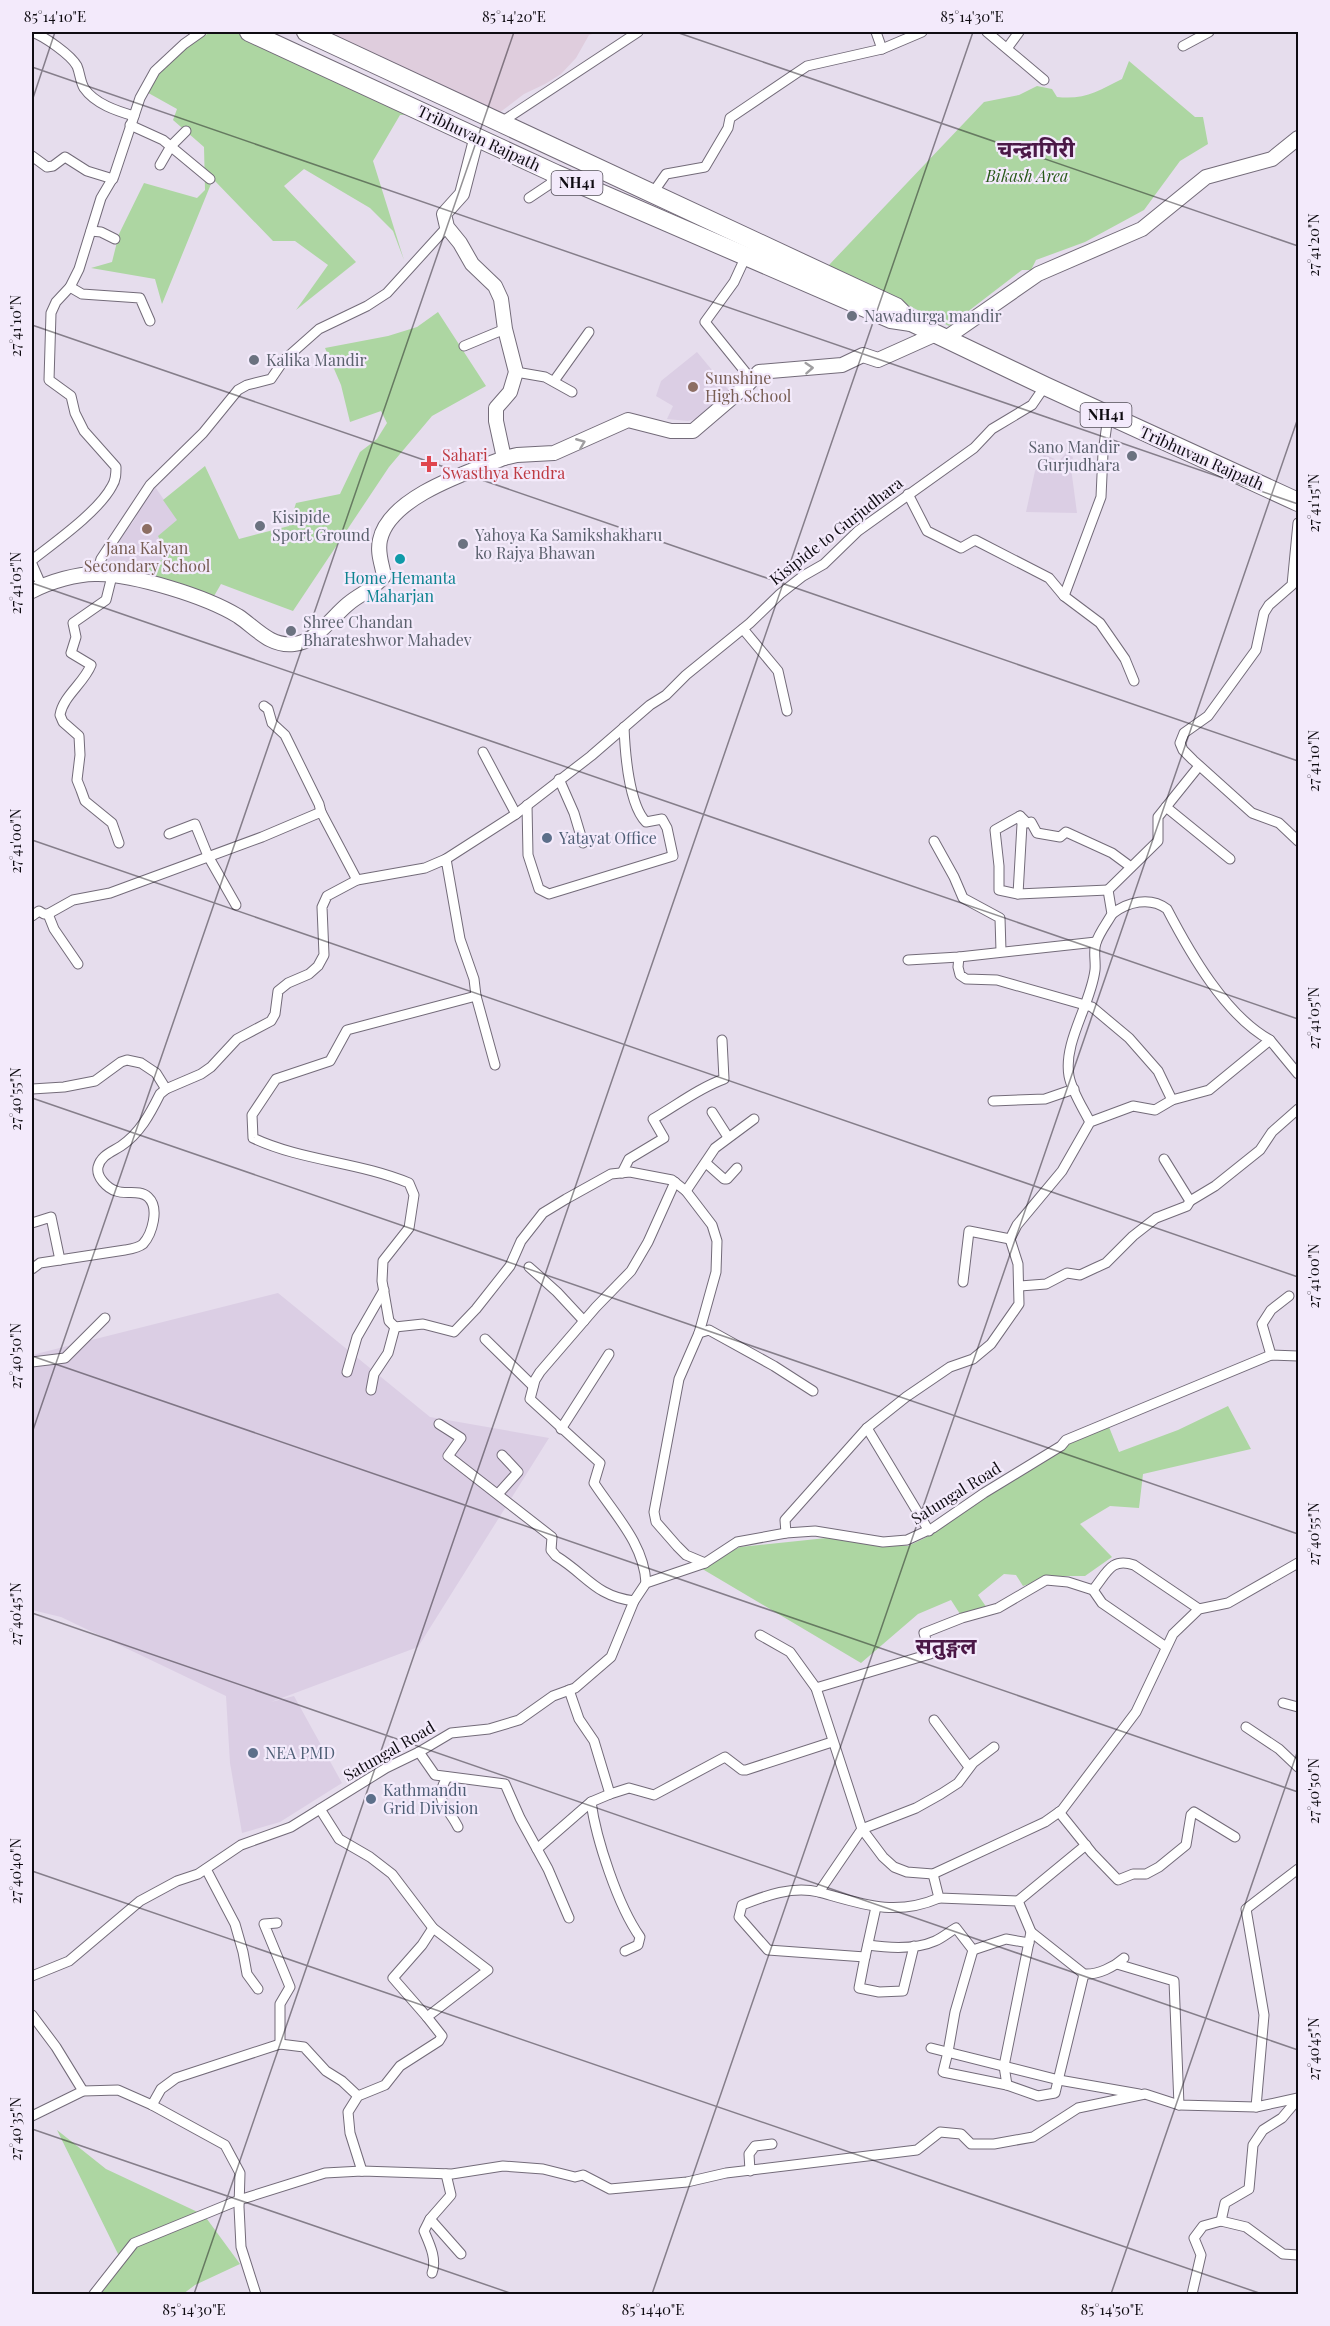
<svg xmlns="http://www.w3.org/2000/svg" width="1330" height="2326" font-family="'Playfair Display','Noto Sans Devanagari',serif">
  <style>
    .commercial { fill: #dfcddd }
    .built { fill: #dbcee4 }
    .green { fill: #add6a2 }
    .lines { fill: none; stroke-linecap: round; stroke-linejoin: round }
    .street-casing { stroke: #736b79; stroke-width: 11 }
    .secondary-casing { stroke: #736b79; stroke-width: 16 }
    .highway-casing { stroke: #736b79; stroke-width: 20 }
    .street { stroke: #fff; stroke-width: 9 }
    .secondary { stroke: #fff; stroke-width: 14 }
    .highway { stroke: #fff; stroke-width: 18 }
    .oneway { stroke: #9f9ea0 }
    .ticks { fill: none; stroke: #0f0c12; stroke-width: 1.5; stroke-opacity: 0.45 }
    .worship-dot { fill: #6b7280; stroke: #f3eafb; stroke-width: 2 }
    .education-dot { fill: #8d6e63; stroke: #f3eafb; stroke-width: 2 }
    .health-dot { fill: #e0444e; stroke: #f3eafb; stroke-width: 2 }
    .culture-dot { fill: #0f9aa8; stroke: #f3eafb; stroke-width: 2 }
    .service-dot { fill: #5c6f8a; stroke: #f3eafb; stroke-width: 2 }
    .labels { text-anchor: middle; stroke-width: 4.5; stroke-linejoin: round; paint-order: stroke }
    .shield { fill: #f3eafb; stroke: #534f58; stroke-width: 1.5 }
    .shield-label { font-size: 15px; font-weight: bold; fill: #0f0c12 }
    .street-label { font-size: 16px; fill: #0f0c12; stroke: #f3eafb }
    .park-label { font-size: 16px; font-style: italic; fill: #275818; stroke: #f3eafb }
    .worship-label { font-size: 16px; fill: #5b616d; stroke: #f3eafb; text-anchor: start }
    .education-label { font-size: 16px; fill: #785e54; stroke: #f3eafb; text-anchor: start }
    .health-label { font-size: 16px; fill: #be3a42; stroke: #f3eafb; text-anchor: start }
    .culture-label { font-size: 16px; fill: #0d838f; stroke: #f3eafb }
    .service-label { font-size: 16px; fill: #4e5e75; stroke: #f3eafb; text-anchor: start }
    .district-label { font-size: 22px; font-weight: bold; fill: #4b1847; stroke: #f3eafb }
    .neatline { fill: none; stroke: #0f0c12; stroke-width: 2 }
    .ticks-label { font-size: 15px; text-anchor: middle; fill: #0f0c12 }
  </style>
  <rect width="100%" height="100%" fill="#e6dded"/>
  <!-- commercial -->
  <polygon class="commercial" points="320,32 600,32 589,35 576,58 561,74 545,84 524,94 499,113"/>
  <!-- built -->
  <g class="built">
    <polygon points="697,352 731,393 706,417 688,421 667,419 673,406 656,396 661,381"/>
    <polygon points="1066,453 1073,457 1071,468 1077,513 1026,512 1035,471 1044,454 1059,461"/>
    <polygon points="153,484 178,520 168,556 141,572 106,564 115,543 133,522"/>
    <polygon points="278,1293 430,1417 549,1438 418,1647 271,1702 294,1696 342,1783 280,1822 242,1833 230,1763 226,1696 61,1617 32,1610 32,1355"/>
  </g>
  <!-- green -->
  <g class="green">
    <polygon points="211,32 269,32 434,113 400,115 373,161 404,260 393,231 370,208 304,169 284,186 356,262 296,310 328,265 295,241 273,241 213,179 162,304 155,279 91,268 112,262 119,234 144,183 197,198 205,190 204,147 173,120 177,109 143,90 188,45"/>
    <path d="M1129 61 1195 117H1203L1208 144 1180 161 1144 210 1085 242 1036 260 1031 270H1022L949 326 892 297 843 276 829 265 984 102 1019 95 1037 86 1052 89 1057 97C1085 100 1098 91 1122 79Z"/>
    <polygon points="438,312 486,386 432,416 389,467 293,611 221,584 210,603 141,572 168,556 158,536 177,520 163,500 205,466 239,539 289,526 296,503 340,494 360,452 377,439 387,423 381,411 350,422 341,385 325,348 388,336 417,327"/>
    <polygon points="1228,1406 1251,1449 1143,1474 1139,1508 1110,1506 1080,1524 1112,1557 1085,1576 1054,1576 1023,1586 1016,1575 1004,1574 978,1595 987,1608 960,1614 951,1600 918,1614 861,1663 699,1567 740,1547 836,1537 908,1546 925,1538 1068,1443 1109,1427 1119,1452 1178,1430"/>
    <polygon points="57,2130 106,2169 204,2215 240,2264 195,2285 183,2294 91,2294 121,2260"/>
  </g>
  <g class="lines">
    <!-- street casing -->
    <g class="street-casing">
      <g id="street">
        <path d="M32 32C44 36 71 55 77 66 80 73 80 81 84 88 95 104 117 111 134 116"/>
        <polyline points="876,32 882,49"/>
        <polyline points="987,32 1044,80"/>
        <polyline points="1183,46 1209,32"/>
        <polyline points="1008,47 1019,32"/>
        <polyline points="500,123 638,32"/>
        <polyline points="130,125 163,140 210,179"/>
        <polyline points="32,156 47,167 53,166 65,157 87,171 113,179"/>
        <polyline points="160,165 171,146 186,131"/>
        <polyline points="652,194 666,174 705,167 728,128 730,118 807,66 882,49 922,32"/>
        <polyline points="529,198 550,184 556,174"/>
        <polyline points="91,231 101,232 115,239"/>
        <polyline points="746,256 734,282 705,322 751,379"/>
        <polyline points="70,287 82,294 140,298 150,321"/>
        <polyline points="464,346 505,329"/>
        <polyline points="516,372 545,377 572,392"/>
        <polyline points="554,381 589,332"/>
        <polyline points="908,494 927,531 961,548 975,540 1049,578 1064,596 1100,623 1125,659 1134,681"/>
        <polyline points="1298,523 1292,585 1269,605 1264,613 1256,650 1208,716 1184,733 1180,743 1183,750 1193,760 1252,813 1279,823 1298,841"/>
        <path d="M32 560C55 542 99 511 112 486 116 480 116 474 116 467L84 431 75 413 71 396 49 380 51 313 56 302 70 287 79 269 101 198 114 176 140 98 155 71 184 44 201 32"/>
        <polyline points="32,564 42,587"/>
        <polyline points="97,574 101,559 150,485 203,433 238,390 247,385 271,379 284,360 319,329 367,306 387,293 447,227"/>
        <path d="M112 576 106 600 73 623 76 637 71 653 91 665C84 683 63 696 60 715L63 722 79 736 80 755 77 780 81 790 85 801 112 823 119 843"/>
        <polyline points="1064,596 1101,497 1103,453 1108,416"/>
        <polyline points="743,629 778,671 787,711"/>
        <polyline points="264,706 268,709 272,723 285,735 319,804 321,812"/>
        <polyline points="483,752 516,814"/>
        <polyline points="559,779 574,813 583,843"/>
        <path d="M527 805 528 855 539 889 549 894 673 856 667 828 662 819 646 822C629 805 625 752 624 727"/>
        <polyline points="1166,807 1230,859"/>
        <polyline points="169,834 195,824 208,856 236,905"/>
        <polyline points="934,841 954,877 963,898 1000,918 1001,951"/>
        <polyline points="446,859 516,814 591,756 650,705 666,695 686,675 750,623 780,594 803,576 824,564 858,531 974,448 992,429 1032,405 1045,386"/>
        <polyline points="1108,890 1018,894 999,890 999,866 995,830 1020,816 1027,823 1031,822 1037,833 1060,837 1066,832 1112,853 1131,867"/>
        <polyline points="1018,894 1022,824 1020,816"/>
        <polyline points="48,914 54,929 78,964"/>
        <path d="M1112 914C1127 902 1150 896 1167 909 1190 953 1225 1015 1270 1040"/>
        <polyline points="32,916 39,911 44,914 48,914 73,900 110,893 262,837 321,812 357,880"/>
        <polyline points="908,960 959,957 1096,942"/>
        <polyline points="476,996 495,1065"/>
        <path d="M32 1089 64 1087 95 1081 121 1062 127 1060 141 1063 156 1073 166 1089 201 1074 211 1067 237 1039 271 1021 275 1014 278 991 288 983 309 974 318 966 324 955 322 907 327 896 357 880 425 868 446 859 460 939 474 979 476 996 347 1030 330 1061 276 1079 252 1115 253 1138C302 1161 359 1162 409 1183L414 1195 409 1228 383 1261 382 1281 389 1321 395 1327 423 1324 454 1332 476 1309 510 1266 521 1241 543 1213 566 1199 611 1174 630 1172 672 1180 686 1191 712 1225 717 1241 716 1272 699 1333 679 1379 654 1512 656 1522 677 1546 686 1555 705 1563"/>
        <polyline points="1172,1100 1209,1090 1270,1040 1298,1074"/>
        <polyline points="993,1101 1045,1099 1074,1089"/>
        <polyline points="712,1112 728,1137"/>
        <path d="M1090 1122C1083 1108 1072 1092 1069 1076 1063 1042 1091 1004 1095 970 1096 961 1093 951 1096 943 1099 933 1107 923 1112 914L1108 890 1158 841V817L1199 766"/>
        <polyline points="1164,1159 1190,1201 1215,1186 1260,1150 1272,1132 1298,1109"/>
        <polyline points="706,1163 724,1179 727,1179 737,1168"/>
        <path d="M622 1173 629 1159 664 1138 653 1119C677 1105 699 1088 724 1079L722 1040"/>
        <polyline points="686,1191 715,1148 754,1119"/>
        <polyline points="32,1223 51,1217 60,1260"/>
        <polyline points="529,1267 557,1292 584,1321"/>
        <path d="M32 1269 40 1263 125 1250C131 1249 138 1248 143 1244 152 1234 160 1208 148 1197 139 1189 126 1195 116 1191 107 1188 96 1177 98 1167 101 1155 112 1152 121 1146 140 1133 150 1114 160 1094L166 1089"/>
        <polyline points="963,1282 969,1231 1010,1239"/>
        <polyline points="1020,1286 1046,1284 1067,1273 1080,1275 1095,1268 1106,1263 1133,1236 1156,1218 1187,1206 1190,1201"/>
        <polyline points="699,1333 709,1330 774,1366 813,1391"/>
        <polyline points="485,1339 533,1386"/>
        <polyline points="1271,1355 1262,1324 1271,1310 1289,1296"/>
        <polyline points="32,1362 65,1358 105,1318"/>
        <polyline points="347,1372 357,1337 384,1290"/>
        <polyline points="371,1390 374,1374 388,1353 395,1327"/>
        <path d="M439 1424 461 1438 448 1456 552 1537 551 1550 556 1556C587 1575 595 1596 634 1601"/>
        <polyline points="867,1428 929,1531"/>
        <polyline points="561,1429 609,1354"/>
        <polyline points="498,1494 518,1472 502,1455"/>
        <polyline points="786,1533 785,1520 867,1428 906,1397 950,1367 973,1359 991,1344 1019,1304 1018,1264 1010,1239 1017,1225 1062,1171 1090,1122 1133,1106 1155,1110 1172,1100 1158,1071 1129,1038 1092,1007 997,980 966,979 960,975 958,967 959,957"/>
        <path d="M646 1583C644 1544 615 1515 594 1483L600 1463 530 1399 535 1380 540 1372 596 1307 631 1271 648 1242 675 1182"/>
        <path d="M1093 1590C1107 1573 1111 1557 1134 1565L1199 1609"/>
        <polyline points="760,1635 790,1652 816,1688 862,1829 883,1857 894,1867 907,1872 933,1874 1045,1822 1062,1810 1136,1712 1173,1634 1199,1609 1228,1603 1298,1563"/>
        <polyline points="816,1688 930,1654 924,1633 962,1618 998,1608 1046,1580 1068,1582 1093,1590 1102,1603 1166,1647"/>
        <polyline points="569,1690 579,1719 594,1741 610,1794 629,1788 654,1795 725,1757 742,1770 746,1770 832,1742"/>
        <polyline points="1283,1703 1298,1707"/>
        <polyline points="934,1720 969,1767"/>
        <polyline points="1246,1727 1279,1749 1298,1767"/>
        <polyline points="419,1752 435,1775 505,1784 520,1818 548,1869 569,1918"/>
        <path d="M447 1777C433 1802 447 1805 458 1827"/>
        <path d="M591 1802C596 1839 618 1906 640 1937L638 1945 625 1951"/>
        <polyline points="320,1809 339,1839 370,1857 392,1874 433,1928 488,1970 427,2017 442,2036 439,2041 400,2066 385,2085 358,2096 348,2112 350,2133 362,2171"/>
        <polyline points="1059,1812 1092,1853 1118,1880 1133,1874 1146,1874 1159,1867 1186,1845 1191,1815 1194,1812 1235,1837"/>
        <polyline points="537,1849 591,1802 610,1794"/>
        <polyline points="206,1869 235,1924 243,1952 247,1974 258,1989"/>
        <polyline points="933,1874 939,1898 1018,1901 1031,1932 1004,2066 1007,2085"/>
        <path d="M819 1892C862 1904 895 1917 939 1898"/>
        <polyline points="1018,1901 1086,1845"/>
        <path d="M876 1907 865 1957 768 1950 739 1917 742 1905C767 1895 792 1886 819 1892L862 1829 916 1808 941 1794 958 1783 973 1763 994 1747"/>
        <polyline points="277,1923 264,1924 290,1987 280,2004 280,2044"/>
        <path d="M1031 1932 1084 1974C1098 1975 1114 1967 1124 1958"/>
        <path d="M868 1945C889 1948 915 1950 935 1941 942 1938 949 1932 956 1928L973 1950 1006 1939 1029 1943"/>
        <polyline points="973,1950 955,2012 948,2052 943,2072 1007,2085 1038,2096 1055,2093 1084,1974"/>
        <polyline points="865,1957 859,1988 879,1992 903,1991 914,1946"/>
        <polyline points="1117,1964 1174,1981 1179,2105"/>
        <polyline points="32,1976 69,1961 140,1901 177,1881 198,1874 241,1845 291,1827 386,1768 419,1752 451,1733 489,1729 519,1720 553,1696 575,1688 611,1657 634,1601 646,1583 705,1563 737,1542 786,1533 815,1531 883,1542 907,1540 933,1528 984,1493 1061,1446 1066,1440 1271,1355 1298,1356"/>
        <polyline points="32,2015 56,2047 83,2091"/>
        <polyline points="427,2017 393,1978 422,1945 433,1928"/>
        <polyline points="931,2048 1059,2080 1139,2094"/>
        <polyline points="152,2105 161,2089 176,2078 280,2044 304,2047 326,2071 342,2081 358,2096"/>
        <polyline points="1256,2107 1264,2015 1246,1909 1298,1869"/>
        <polyline points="32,2116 83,2091 118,2090 152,2105 225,2145 240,2173 239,2207 241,2247 256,2294"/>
        <polyline points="750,2171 749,2154 755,2146 772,2144"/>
        <polyline points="430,2219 461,2254"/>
        <polyline points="1221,2221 1225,2203 1249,2189 1253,2145 1263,2130 1282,2118 1298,2099"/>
        <path d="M432 2273C437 2259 430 2245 424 2231L430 2219 451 2195 446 2174"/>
        <polyline points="94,2294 134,2243 239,2200 325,2173 362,2171 452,2174 503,2166 543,2169 575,2177 583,2175 610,2189 687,2182 726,2173 917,2150 940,2132 961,2134 971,2144 994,2144 1033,2137 1078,2108 1145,2094 1179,2105 1256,2107 1298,2098"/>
        <polyline points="1192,2294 1201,2255 1194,2238 1203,2226 1221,2221 1246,2227 1283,2254 1298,2255"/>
      </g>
    </g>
    <!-- secondary casing -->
    <g class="secondary-casing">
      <g id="secondary">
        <polyline points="946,338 1038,274 1142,229 1206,177 1272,159 1298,138"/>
        <polyline points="504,458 517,455 554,453 628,420 671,431 693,431 748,384 759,372 842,365 863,355 878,360 936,334"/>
        <path d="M32 591C49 582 78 573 98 574 136 575 205 596 238 616 256 628 270 647 294 644 316 642 332 617 348 604 361 593 372 591 384 576 382 564 377 553 380 540 389 497 468 472 504 458L496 421V408L510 392 516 372 505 329 501 299 495 286 472 264 460 243 447 227 444 214 462 194 477 136"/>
      </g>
    </g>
    <!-- highway casing -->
    <g class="highway-casing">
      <g id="highway">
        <polyline points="249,32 556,174 891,319 911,322 1045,386 1298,502"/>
        <polyline points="306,32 896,307 911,322"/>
      </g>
    </g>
    <!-- street -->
    <use href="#street" class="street"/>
    <!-- secondary -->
    <use href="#secondary" class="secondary"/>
    <!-- highway -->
    <use href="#highway" class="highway"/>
  </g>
  <!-- one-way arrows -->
  <defs><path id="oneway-chevron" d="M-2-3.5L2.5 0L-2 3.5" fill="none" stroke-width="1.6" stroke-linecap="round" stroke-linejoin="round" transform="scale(1.5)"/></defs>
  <g class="oneway">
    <use href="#oneway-chevron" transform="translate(809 368) rotate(-4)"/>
    <use href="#oneway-chevron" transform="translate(581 443) rotate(-22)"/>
  </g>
  <!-- ticks -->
  <path class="ticks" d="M676 32 1298 246M32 67 1298 504M32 101 55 32M32 325 1298 761M32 583 1298 1019M32 840 1298 1277M32 1098 1298 1534M32 1356 1298 1792M32 1433 514 32M32 1613 1298 2050M32 1871 1262 2294M32 2129 513 2294M194 2294 973 32M652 2294 1298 418M1111 2294 1298 1750"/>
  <!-- markers -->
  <g class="worship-dot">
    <circle cx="852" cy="316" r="6"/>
    <circle cx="254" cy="360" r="6"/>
    <circle cx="1132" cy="456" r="6"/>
    <circle cx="260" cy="526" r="6"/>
    <circle cx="463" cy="544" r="6"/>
    <circle cx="291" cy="631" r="6"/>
  </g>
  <g class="education-dot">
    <circle cx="693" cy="387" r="6"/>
    <circle cx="147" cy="529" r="6"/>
  </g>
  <path class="health-dot" d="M426 455h6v6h6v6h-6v6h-6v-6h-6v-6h6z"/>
  <circle class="culture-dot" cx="400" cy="559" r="6"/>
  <g class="service-dot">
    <circle cx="547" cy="838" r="6"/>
    <circle cx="253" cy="1753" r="6"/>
    <circle cx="371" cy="1799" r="6"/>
  </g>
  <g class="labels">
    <!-- shield labels -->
    <g class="shield">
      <rect x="551.5" y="171" width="51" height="24" rx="4.5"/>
      <rect x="1080.5" y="403" width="51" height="24" rx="4.5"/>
    </g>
    <g class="shield-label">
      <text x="577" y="188">NH41</text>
      <text x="1106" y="420">NH41</text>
    </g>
    <!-- street labels -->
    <g class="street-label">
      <text transform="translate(479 138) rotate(25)" y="6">Tribhuvan Rajpath</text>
      <text transform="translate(1202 458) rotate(24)" y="6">Tribhuvan Rajpath</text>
      <text transform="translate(836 531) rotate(-38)" y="6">Kisipide to Gurjudhara</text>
      <text transform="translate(956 1493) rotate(-32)" y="6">Satungal Road</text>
      <text transform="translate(389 1751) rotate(-30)" y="6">Satungal Road</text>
    </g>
    <!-- park labels -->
    <g class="park-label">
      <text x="1027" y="182">Bikash Area</text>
    </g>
    <!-- worship labels -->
    <g class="worship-label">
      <text x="864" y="322">Nawadurga mandir</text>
      <text x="266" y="366">Kalika Mandir</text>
      <text x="1120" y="453" text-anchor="end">Sano Mandir<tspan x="1120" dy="18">Gurjudhara</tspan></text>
      <text x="272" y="523">Kisipide<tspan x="272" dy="18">Sport Ground</tspan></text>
      <text x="475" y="541">Yahoya Ka Samikshakharu<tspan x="475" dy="18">ko Rajya Bhawan</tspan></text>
      <text x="303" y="628">Shree Chandan<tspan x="303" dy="18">Bharateshwor Mahadev</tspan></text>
    </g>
    <!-- education labels -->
    <g class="education-label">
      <text x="705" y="384">Sunshine<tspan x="705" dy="18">High School</tspan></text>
      <text x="147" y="554" text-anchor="middle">Jana Kalyan<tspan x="147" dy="18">Secondary School</tspan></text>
    </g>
    <!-- health labels -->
    <g class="health-label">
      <text x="442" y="461">Sahari<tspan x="442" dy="18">Swasthya Kendra</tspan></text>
    </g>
    <!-- culture labels -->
    <g class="culture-label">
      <text x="400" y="584">Home Hemanta<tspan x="400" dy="18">Maharjan</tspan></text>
    </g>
    <!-- service labels -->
    <g class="service-label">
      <text x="559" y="844">Yatayat Office</text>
      <text x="265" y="1759">NEA PMD</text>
      <text x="383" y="1796">Kathmandu<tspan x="383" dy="18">Grid Division</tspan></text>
    </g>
    <!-- district labels -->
    <g class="district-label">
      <text x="1036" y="157">चन्द्रागिरी</text>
      <text x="946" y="1654">सतुङ्गल</text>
    </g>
  </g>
  <!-- border -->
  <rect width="1330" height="2326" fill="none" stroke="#f3eafb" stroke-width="66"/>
  <rect x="33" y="33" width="1264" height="2260" class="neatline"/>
  <g class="ticks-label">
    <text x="55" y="22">85°14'10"E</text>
    <text x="514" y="22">85°14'20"E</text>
    <text x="972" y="22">85°14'30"E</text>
    <text transform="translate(1314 245) rotate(-90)" y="5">27°41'20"N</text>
    <text transform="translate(16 326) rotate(-90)" y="5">27°41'10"N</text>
    <text transform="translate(1314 503) rotate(-90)" y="5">27°41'15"N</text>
    <text transform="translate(16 583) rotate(-90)" y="5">27°41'05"N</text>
    <text transform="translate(1314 761) rotate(-90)" y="5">27°41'10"N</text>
    <text transform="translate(16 841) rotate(-90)" y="5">27°41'00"N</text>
    <text transform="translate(1314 1018) rotate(-90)" y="5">27°41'05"N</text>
    <text transform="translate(16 1099) rotate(-90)" y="5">27°40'55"N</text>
    <text transform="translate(1314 1276) rotate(-90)" y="5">27°41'00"N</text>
    <text transform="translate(16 1356) rotate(-90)" y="5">27°40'50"N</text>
    <text transform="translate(1314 1534) rotate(-90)" y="5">27°40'55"N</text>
    <text transform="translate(16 1614) rotate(-90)" y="5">27°40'45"N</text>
    <text transform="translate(1314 1791) rotate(-90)" y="5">27°40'50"N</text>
    <text transform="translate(16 1871) rotate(-90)" y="5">27°40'40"N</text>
    <text transform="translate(1314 2049) rotate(-90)" y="5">27°40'45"N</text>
    <text transform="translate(16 2129) rotate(-90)" y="5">27°40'35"N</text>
    <text x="194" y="2315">85°14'30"E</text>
    <text x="653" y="2315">85°14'40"E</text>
    <text x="1112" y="2315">85°14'50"E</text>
  </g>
</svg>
